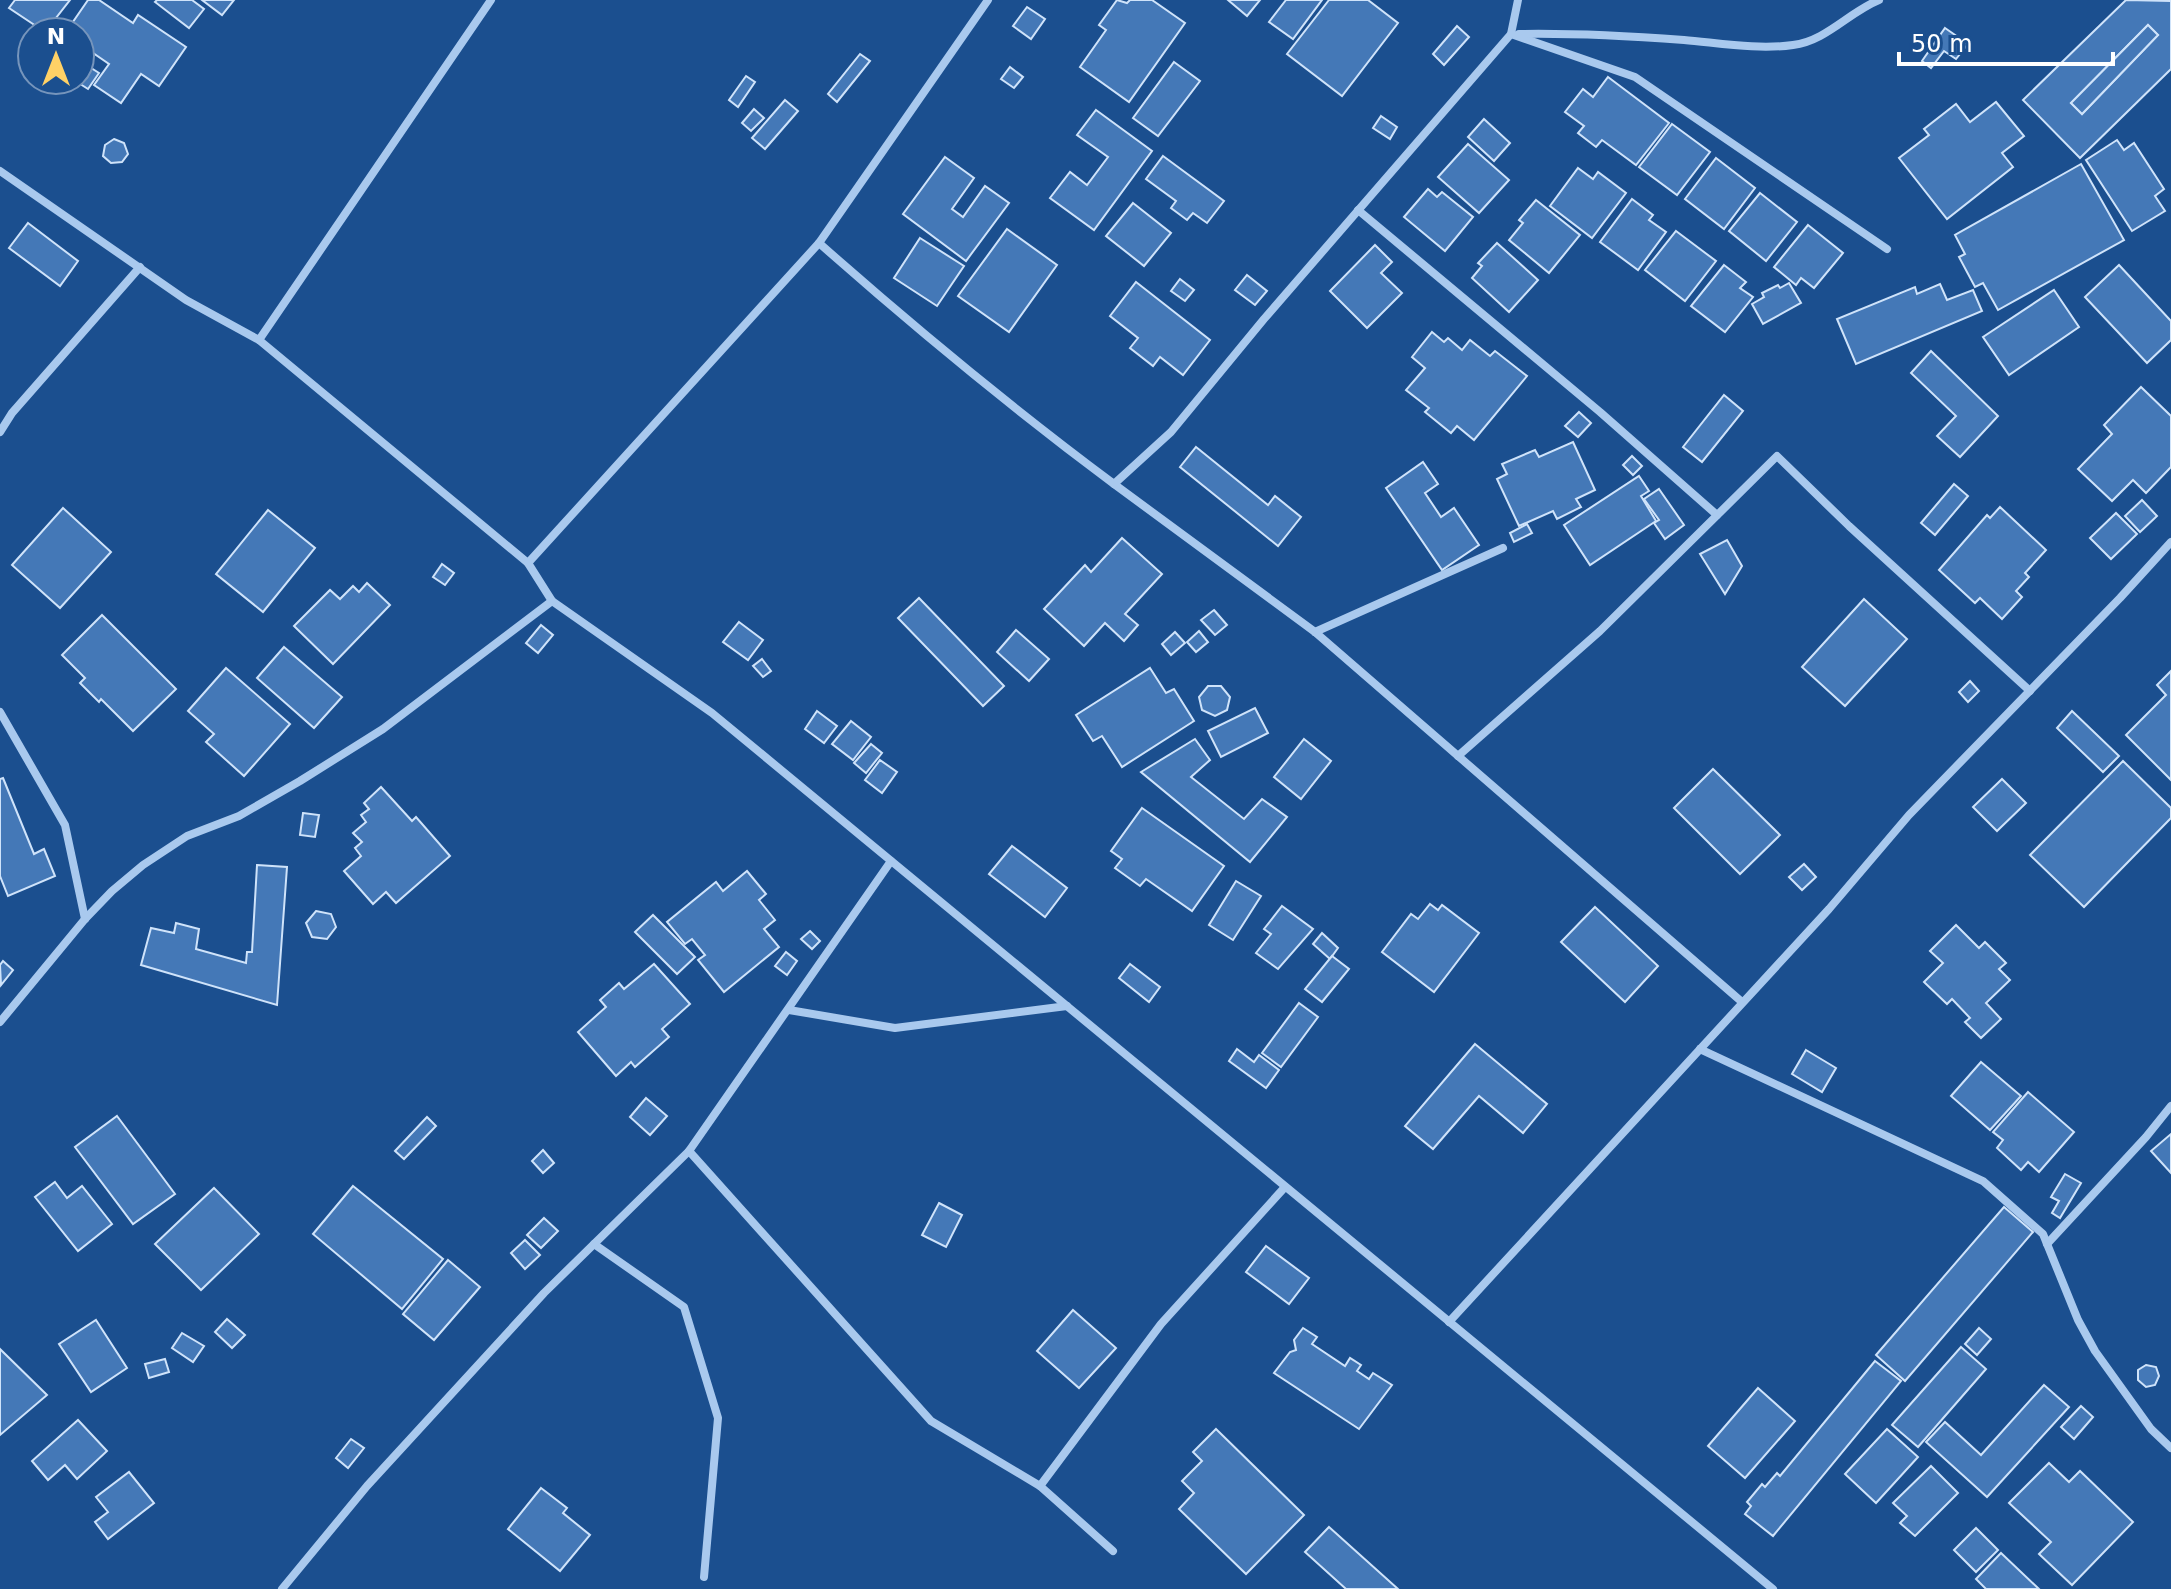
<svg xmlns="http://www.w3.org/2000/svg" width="2171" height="1589" font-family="'DejaVu Sans',sans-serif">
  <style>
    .building { fill: #4478b7; stroke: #cfe3fa; stroke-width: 2; fill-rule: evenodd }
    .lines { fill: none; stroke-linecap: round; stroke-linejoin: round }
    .street { stroke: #a9c9ee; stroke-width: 8 }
  </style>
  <rect width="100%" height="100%" fill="#1b4f8f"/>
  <!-- building -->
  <g class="building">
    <polygon points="15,0 70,0 45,32 9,8"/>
    <polygon points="88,0 99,0 133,23 138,15 186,47 159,86 141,74 121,103 94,85 109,64 80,44 80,32 66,32"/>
    <polygon points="157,0 192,0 204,9 189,28 155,2"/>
    <polygon points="202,0 234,0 222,15"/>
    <polygon points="1117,0 1127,3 1130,0 1152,0 1185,23 1129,102 1080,67 1106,30 1099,25"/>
    <polygon points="1228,0 1260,0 1247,16"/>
    <polygon points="1286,0 1322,0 1293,39 1269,22"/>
    <polygon points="1329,0 1368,0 1398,23 1342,96 1287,54"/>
    <path d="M2126 0 2171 1V69L2080 158 2023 100ZM2148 25 2158 35 2082 114 2071 103Z"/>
    <polygon points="1027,7 1045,19 1031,39 1013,26"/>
    <polygon points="2148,25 2158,35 2082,114 2071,103"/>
    <polygon points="1457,26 1469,37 1444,65 1433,54"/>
    <polygon points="1945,28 1968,44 1956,59 1944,51 1931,68 1922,61"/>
    <polygon points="860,54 870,61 837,102 828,94"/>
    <polygon points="80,61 99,73 88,89 74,80 80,80"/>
    <polygon points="1174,62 1200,81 1158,136 1133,118"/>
    <polygon points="1010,67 1023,77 1014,88 1001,79"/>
    <polygon points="746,76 755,82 738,107 729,100"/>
    <polygon points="1608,77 1669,123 1636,165 1602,140 1596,147 1578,133 1584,126 1565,112 1583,89 1593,97"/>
    <polygon points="785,100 798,111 765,149 752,138"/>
    <polygon points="1996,102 2024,136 2002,153 2013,167 1947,219 1899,158 1929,135 1924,129 1956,104 1970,122"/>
    <polygon points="754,109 764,118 751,131 742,123"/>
    <polygon points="1096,110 1152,151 1094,230 1050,198 1070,172 1087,185 1108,157 1077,135"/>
    <polygon points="1381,116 1397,127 1390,139 1373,128"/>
    <polygon points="1484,119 1510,143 1494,161 1468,137"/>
    <polygon points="1672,124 1710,152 1677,195 1639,167"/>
    <polygon points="114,139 124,143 128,154 122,162 111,163 103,156 105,145"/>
    <polygon points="2117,140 2124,150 2134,143 2164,189 2155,196 2165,211 2132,231 2086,160"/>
    <polygon points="1468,144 1509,180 1479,213 1438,177"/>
    <polygon points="1163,156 1224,201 1207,223 1193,213 1187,220 1171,208 1176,201 1146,179"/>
    <polygon points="945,157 974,178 952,209 963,217 985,186 1009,203 966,261 903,214"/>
    <polygon points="1716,158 1755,188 1724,229 1685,199"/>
    <polygon points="2081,164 2124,240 1998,310 1983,283 1975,287 1959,257 1965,254 1955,235"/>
    <polygon points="1578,168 1593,179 1598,172 1626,193 1592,238 1550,206"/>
    <polygon points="1428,189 1437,197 1442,192 1473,217 1445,251 1404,217"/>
    <polygon points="1760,193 1797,222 1766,261 1729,231"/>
    <polygon points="1632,199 1653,215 1649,220 1666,232 1638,270 1600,242"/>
    <polygon points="1536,200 1580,235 1549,273 1509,240 1523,223 1519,220"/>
    <polygon points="1133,203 1171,233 1144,266 1106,236"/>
    <polygon points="28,223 78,261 60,286 9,248"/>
    <polygon points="1808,225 1843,253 1814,288 1801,278 1796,285 1774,267"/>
    <polygon points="1007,229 1057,265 1009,332 958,296"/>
    <polygon points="1676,231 1716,261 1685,301 1645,270"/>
    <polygon points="920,238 964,266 937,306 894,278"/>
    <polygon points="1497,243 1538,280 1509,312 1472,278 1482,266 1478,263"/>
    <polygon points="1375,245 1392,262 1381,273 1402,293 1367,328 1330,291"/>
    <polygon points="1724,265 1746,282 1740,288 1753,297 1725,332 1691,306"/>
    <polygon points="2119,265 2171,321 2171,340 2147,363 2085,297"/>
    <polygon points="1247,275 1267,291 1255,305 1235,290"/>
    <polygon points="1180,279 1194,290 1185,301 1171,291"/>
    <polygon points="1136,282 1210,340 1183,375 1160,357 1153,366 1130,348 1138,338 1110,316"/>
    <polygon points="1789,283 1801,303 1763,324 1752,304 1764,297 1762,293 1778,285 1780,288"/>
    <polygon points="1940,284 1947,300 1973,290 1982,311 1856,364 1837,319 1915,287 1917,294"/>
    <polygon points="2054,290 2079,327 2009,375 1983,337"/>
    <polygon points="1432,332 1444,342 1448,338 1462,350 1470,340 1490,356 1495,351 1527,376 1474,440 1457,426 1451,433 1425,412 1429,408 1406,390 1425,368 1412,357"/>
    <polygon points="1931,351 1998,416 1960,457 1937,436 1956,416 1911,373"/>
    <polygon points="2141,387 2171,416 2171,467 2146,493 2133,480 2112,501 2078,469 2112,434 2104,425"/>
    <polygon points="1724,395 1743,411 1702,462 1683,447"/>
    <polygon points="1579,412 1591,423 1578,437 1565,426"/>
    <polygon points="1573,442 1595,490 1576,499 1581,507 1557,519 1553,511 1519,526 1497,479 1507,474 1502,464 1535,450 1539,457"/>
    <polygon points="1196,447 1268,505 1275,496 1301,517 1278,546 1180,467"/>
    <polygon points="1632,456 1642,466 1633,475 1623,465"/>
    <polygon points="1423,462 1438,484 1425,493 1441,517 1454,508 1479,545 1442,570 1386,488"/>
    <polygon points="1639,476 1649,491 1641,496 1656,521 1590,565 1564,525"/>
    <polygon points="1954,484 1968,496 1935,535 1921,523"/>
    <polygon points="1659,489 1684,525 1665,539 1654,523 1659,520 1644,499"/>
    <polygon points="2142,500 2157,516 2140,532 2125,516"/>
    <polygon points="2000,507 2046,550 2025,573 2029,577 2016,591 2022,597 2002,619 1980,598 1975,603 1939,570 1987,515 1990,518"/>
    <polygon points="63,508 111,552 60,608 12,565"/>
    <polygon points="268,510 315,548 263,612 216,574"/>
    <polygon points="2116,513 2137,534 2111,559 2090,538"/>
    <polygon points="1527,524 1532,533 1514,542 1510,533"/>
    <polygon points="1122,538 1162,574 1125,614 1138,625 1124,641 1105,623 1084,646 1044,609 1085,565 1091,572"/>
    <polygon points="1727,540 1742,566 1725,594 1700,554"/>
    <polygon points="442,564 454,573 445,585 433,577"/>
    <polygon points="367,583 390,605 333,664 294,626 330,590 340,599 353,586 359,592"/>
    <polygon points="919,598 1004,686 983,706 898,618"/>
    <polygon points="1864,599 1907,639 1845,706 1802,667"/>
    <polygon points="1214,610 1227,625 1215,635 1201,620"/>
    <polygon points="102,615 176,689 133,731 101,699 99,702 80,683 85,678 62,655"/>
    <polygon points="739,622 763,640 748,660 723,642"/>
    <polygon points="541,625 553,635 538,653 526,643"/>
    <polygon points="1016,630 1049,659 1029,681 997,652"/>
    <polygon points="1199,631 1208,642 1196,652 1187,642"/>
    <polygon points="1175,632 1185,643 1171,655 1162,644"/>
    <polygon points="284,647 342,697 314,728 257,678"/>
    <polygon points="762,659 771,671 763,677 753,666"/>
    <polygon points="226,668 290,724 244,776 206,742 214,734 188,711"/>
    <polygon points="1150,668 1166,693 1174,689 1194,721 1122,767 1102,736 1093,741 1076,715"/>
    <polygon points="2171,671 2171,780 2126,735 2166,695 2157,685"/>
    <polygon points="1970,681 1979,691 1968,702 1959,692"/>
    <polygon points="1208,686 1221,686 1230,697 1227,710 1215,716 1202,710 1199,697"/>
    <polygon points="1255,708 1268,733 1221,757 1208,731"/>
    <polygon points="817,711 837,726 824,743 805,729"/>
    <polygon points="2072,711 2119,756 2103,772 2057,728"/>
    <polygon points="851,721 871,737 853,760 832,744"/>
    <polygon points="1195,739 1210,760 1191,777 1244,819 1262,799 1287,817 1250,862 1141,772"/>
    <polygon points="1304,739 1331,761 1301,799 1274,777"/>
    <polygon points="871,744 882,753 866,773 854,763"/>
    <polygon points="880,760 897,772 882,793 865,780"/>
    <polygon points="2123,761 2171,808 2171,818 2084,907 2030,855"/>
    <polygon points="1713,769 1780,835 1740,874 1674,808"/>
    <polygon points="3,778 34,854 44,849 55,876 8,896 0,876 0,779"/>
    <polygon points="2002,779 2026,803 1997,831 1973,807"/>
    <polygon points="381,787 412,821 416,817 450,856 396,903 386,892 373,904 344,871 361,856 355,848 362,842 353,833 366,822 361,815 369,809 364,803"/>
    <polygon points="1142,808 1224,866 1192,911 1146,879 1140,886 1115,868 1122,859 1111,851"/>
    <polygon points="303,813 319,815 315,837 300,835"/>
    <polygon points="1012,846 1067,888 1045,917 989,874"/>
    <polygon points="1804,864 1816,877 1802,890 1789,877"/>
    <polygon points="257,865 287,867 277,1005 141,965 151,928 174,933 176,923 199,929 196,949 246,963 247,952 252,952"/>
    <polygon points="747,871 766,894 759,900 775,920 764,929 779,947 724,992 698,960 705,955 692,939 685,944 667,922 716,882 723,891"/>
    <polygon points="1236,881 1261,896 1233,940 1209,925"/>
    <polygon points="1430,904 1438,910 1442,905 1479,933 1434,992 1382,952 1411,914 1418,919"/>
    <polygon points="1282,906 1313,929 1278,969 1256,953 1271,934 1264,929"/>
    <polygon points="1595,907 1658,966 1625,1002 1561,942"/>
    <polygon points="316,911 331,914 336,927 327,939 312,937 306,923"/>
    <polygon points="653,915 695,957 677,974 635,932"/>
    <polygon points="1956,925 1979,948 1985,942 2006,963 1999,969 2010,980 1986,1003 2001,1019 1981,1038 1965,1022 1970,1018 1952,999 1947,1004 1924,982 1943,963 1930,951"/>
    <polygon points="810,931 820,941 812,949 801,939"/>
    <polygon points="1322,933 1338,948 1330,959 1313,944"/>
    <polygon points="786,952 797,961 787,975 775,966"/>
    <polygon points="1332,956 1349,969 1322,1002 1305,989"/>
    <polygon points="3,961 13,970 1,985 0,965"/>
    <polygon points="654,964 690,1004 662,1029 669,1037 635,1067 631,1062 616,1076 578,1032 606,1007 600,1000 619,983 624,989"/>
    <polygon points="1130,964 1160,987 1149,1002 1119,978"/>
    <polygon points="1299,1003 1318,1017 1281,1067 1262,1053"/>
    <polygon points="1475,1044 1547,1104 1523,1133 1479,1096 1433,1149 1405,1126"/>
    <polygon points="1237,1049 1254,1062 1259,1055 1279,1070 1266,1088 1229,1061"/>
    <polygon points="1806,1050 1836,1068 1822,1092 1792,1074"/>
    <polygon points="1981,1062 2021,1096 1990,1130 1951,1096"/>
    <polygon points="2028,1092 2074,1132 2039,1172 2028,1162 2021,1170 1997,1148 2003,1140 1993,1132"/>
    <polygon points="646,1098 667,1116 650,1135 630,1117"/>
    <polygon points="117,1116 175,1194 133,1224 75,1147"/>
    <polygon points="427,1117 436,1126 404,1159 395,1151"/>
    <polygon points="2171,1134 2171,1173 2151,1151"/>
    <polygon points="543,1150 554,1163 543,1173 532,1161"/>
    <polygon points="2065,1174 2081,1183 2060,1218 2052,1213 2059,1201 2051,1197"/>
    <polygon points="55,1182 67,1198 82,1186 112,1224 78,1251 35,1197"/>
    <polygon points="353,1186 443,1259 402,1309 313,1234"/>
    <polygon points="214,1188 259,1234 201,1290 155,1244"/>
    <polygon points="939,1203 962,1215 946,1247 922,1235"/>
    <polygon points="2004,1207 2033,1232 1905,1381 1876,1355"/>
    <polygon points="544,1218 558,1231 541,1248 527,1235"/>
    <polygon points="525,1240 540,1255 525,1269 511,1253"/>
    <polygon points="1266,1246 1309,1278 1289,1304 1246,1272"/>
    <polygon points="448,1260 480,1287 434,1340 403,1314"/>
    <polygon points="1073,1310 1116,1348 1079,1388 1037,1351"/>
    <polygon points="227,1319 245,1335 232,1348 215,1332"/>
    <polygon points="96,1320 127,1368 91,1392 59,1344"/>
    <polygon points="1303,1328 1317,1337 1312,1344 1345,1366 1350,1358 1361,1365 1357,1371 1369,1379 1373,1373 1392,1385 1359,1429 1274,1373 1290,1352 1296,1350 1294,1340"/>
    <polygon points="1979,1328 1991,1339 1977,1355 1965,1344"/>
    <polygon points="182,1333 204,1346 193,1362 172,1348"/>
    <polygon points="1961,1347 1986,1369 1918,1447 1892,1425"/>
    <polygon points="0,1349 47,1395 0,1435"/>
    <polygon points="165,1359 169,1372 149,1378 145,1364"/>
    <polygon points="1875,1361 1901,1381 1773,1536 1745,1514 1751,1506 1747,1502 1762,1484 1765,1487 1777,1473 1780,1476"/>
    <polygon points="2146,1365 2156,1367 2159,1376 2155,1385 2146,1387 2138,1380 2138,1370"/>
    <polygon points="2044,1385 2069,1407 1987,1497 1926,1442 1945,1422 1981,1455"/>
    <polygon points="1758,1388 1795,1421 1745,1478 1708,1446"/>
    <polygon points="2081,1406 2093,1417 2074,1439 2061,1427"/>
    <polygon points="78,1420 107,1451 77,1479 65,1465 48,1480 32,1461"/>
    <polygon points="1216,1429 1304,1515 1246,1574 1179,1509 1194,1493 1182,1481 1202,1461 1193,1452"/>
    <polygon points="1887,1429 1918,1457 1876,1503 1845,1474"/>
    <polygon points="351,1439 364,1448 348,1468 336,1458"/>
    <polygon points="2049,1463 2069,1482 2080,1471 2133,1522 2072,1585 2039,1554 2051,1542 2009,1503"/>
    <polygon points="1931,1466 1958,1493 1915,1536 1900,1523 1907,1516 1893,1503"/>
    <polygon points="129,1472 154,1503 108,1539 95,1522 108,1512 96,1497"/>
    <polygon points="541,1488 567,1508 563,1513 590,1535 560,1571 508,1529"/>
    <polygon points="1329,1527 1398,1589 1346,1589 1305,1552"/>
    <polygon points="1976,1528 1998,1550 1976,1572 1954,1550"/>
    <polygon points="2001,1553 2039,1589 1986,1589 1976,1579"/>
  </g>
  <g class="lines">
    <!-- street -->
    <g class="street">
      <polyline points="1511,34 1635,77 1887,249"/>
      <path d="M1519 34C1575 33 1629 36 1684 40 1719 43 1758 50 1793 45 1826 41 1849 12 1879 0"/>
      <polyline points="0,171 186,300 259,340 528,563 552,601 712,713 1773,1589"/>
      <polyline points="1358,210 1600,412 1717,515"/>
      <path d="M819 243C914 327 1012 408 1114 484L1171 432 1264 319 1511 34 1518 0"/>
      <polyline points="259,340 491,0"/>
      <polyline points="0,432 12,413 140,267"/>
      <polyline points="1114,484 1315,632 1742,1002"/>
      <polyline points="528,563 819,243 988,0"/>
      <polyline points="1315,632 1503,548"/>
      <polyline points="0,712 65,825 85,919"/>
      <polyline points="1458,756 1600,631 1777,456 1849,526 2030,691"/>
      <polyline points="789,1010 895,1028 1067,1006"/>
      <polyline points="0,1022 85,919 112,891 143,865 187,836 239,816 300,781 383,729 552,601"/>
      <polyline points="1700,1049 1983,1181 2043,1234 2078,1320 2095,1351 2151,1429 2171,1448"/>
      <polyline points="689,1151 931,1421 1040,1486"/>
      <polyline points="594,1244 684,1307 718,1418 704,1577"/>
      <polyline points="2047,1244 2146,1137 2171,1106"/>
      <polyline points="1449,1322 1829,909 1909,815 2120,598 2171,542"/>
      <polyline points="1113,1551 1040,1486 1161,1324 1285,1187"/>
      <polyline points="282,1589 367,1486 544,1293 689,1151 891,861"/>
    </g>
  </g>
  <!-- north arrow -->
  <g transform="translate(56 56)"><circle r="38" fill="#1b4f8f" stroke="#7695bc" stroke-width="2"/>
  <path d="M0-6L14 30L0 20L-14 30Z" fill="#ffd166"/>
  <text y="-12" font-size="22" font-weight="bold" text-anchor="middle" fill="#ffffff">N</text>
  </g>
  <!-- scale -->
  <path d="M1899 52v12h214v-12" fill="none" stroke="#ffffff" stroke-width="4"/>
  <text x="1911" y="52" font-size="24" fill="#ffffff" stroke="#1b4f8f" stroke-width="6" paint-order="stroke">50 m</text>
</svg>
